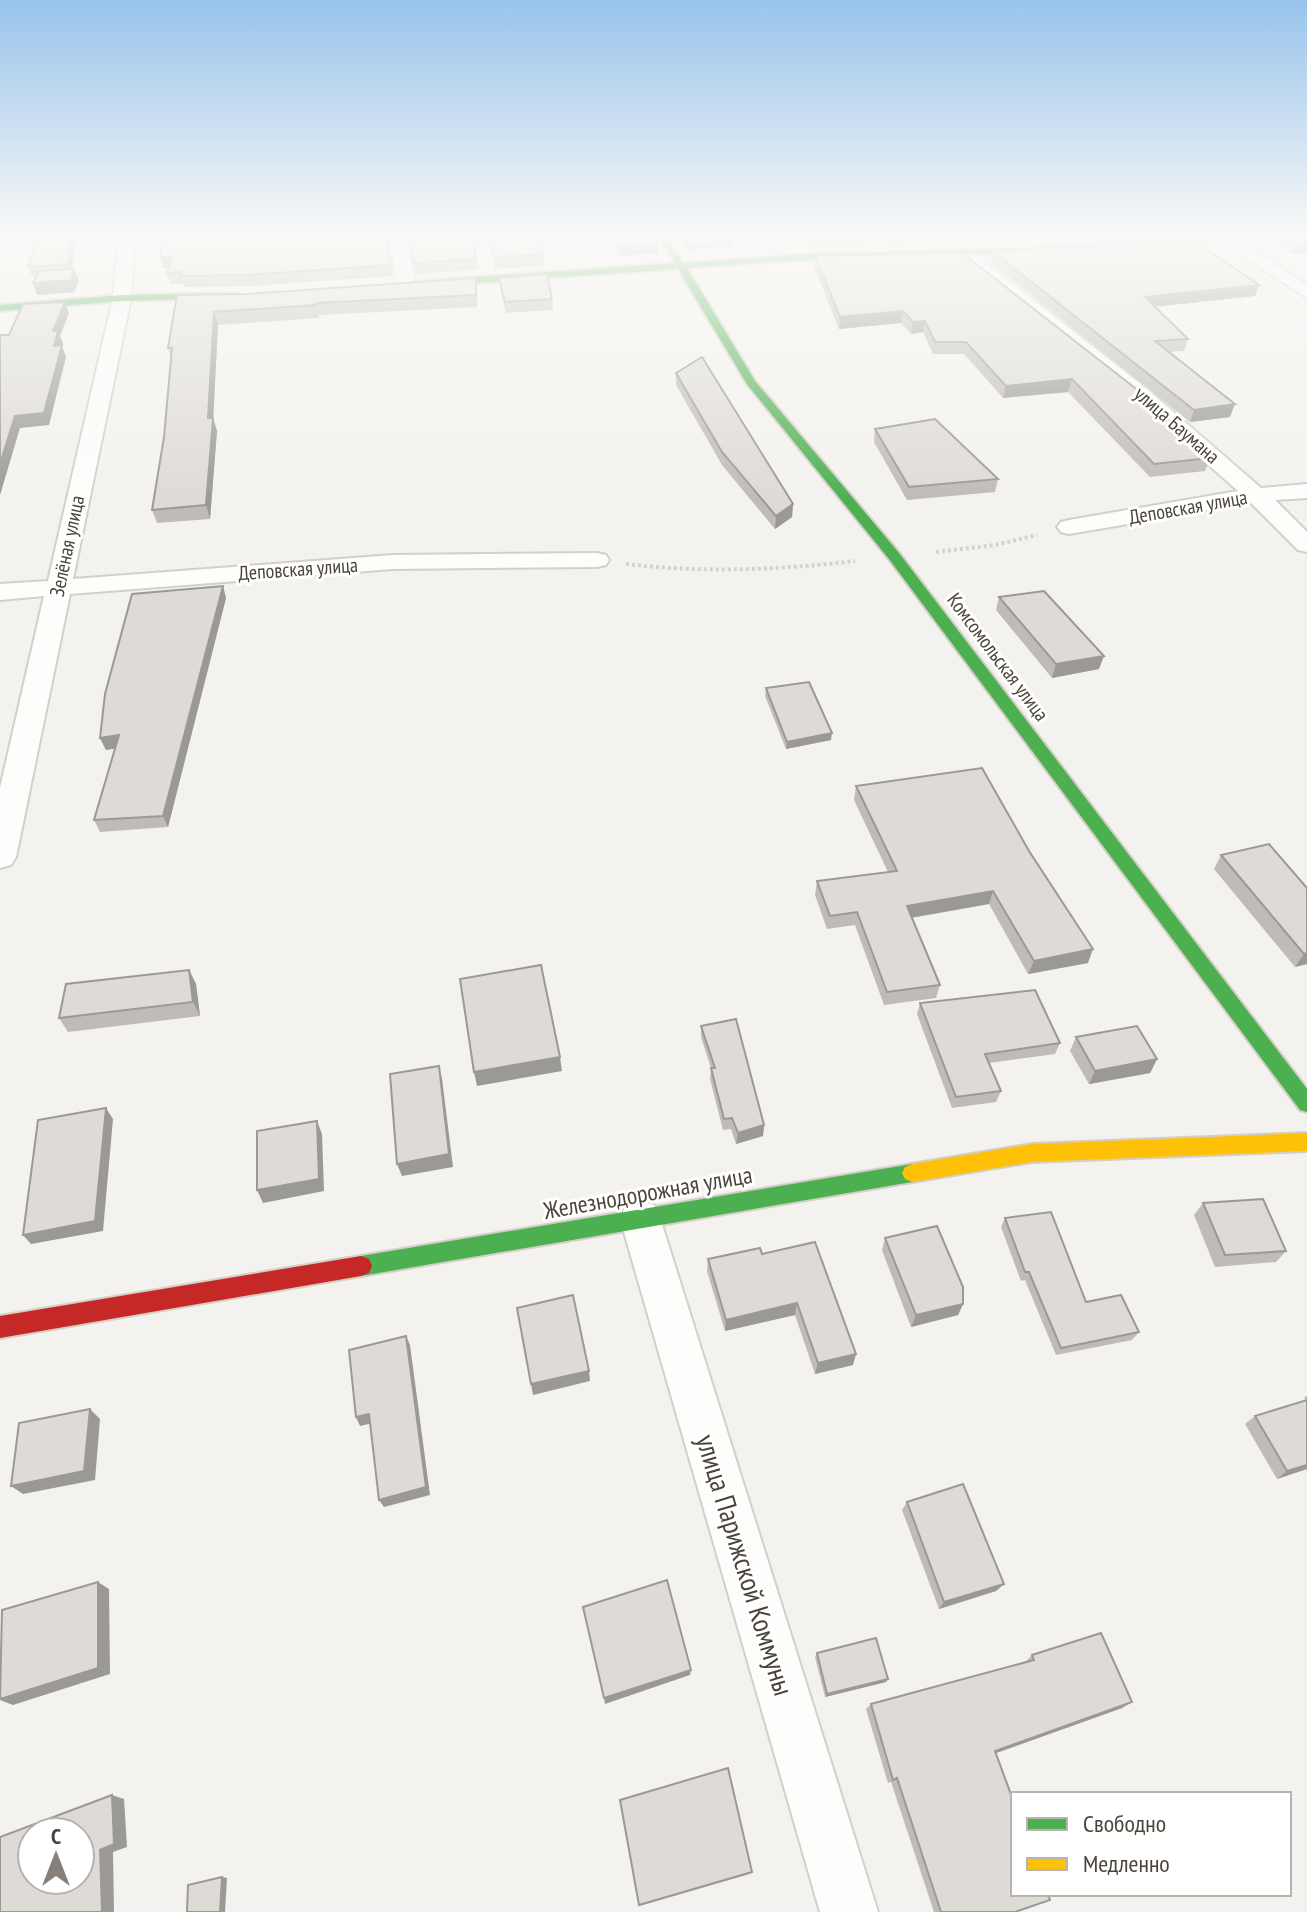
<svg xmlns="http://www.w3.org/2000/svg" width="1307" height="1912" font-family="'PT Sans Narrow',sans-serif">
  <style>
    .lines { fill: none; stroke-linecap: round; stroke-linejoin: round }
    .street-casing { stroke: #d2d0cb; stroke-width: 4 }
    .fast-casing { stroke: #d3cfc5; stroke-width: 4 }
    .slow-casing { stroke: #d3cfc5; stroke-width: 4 }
    .jam-casing { stroke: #d3cfc5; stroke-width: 4 }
    .path { stroke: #d3d2cc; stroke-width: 4; stroke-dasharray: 3 3; stroke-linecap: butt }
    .street { fill: #fdfdfc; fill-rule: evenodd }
    .fast { fill: #4caf50; fill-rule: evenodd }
    .slow { fill: #ffc107; fill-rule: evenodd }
    .jam { fill: #c62828; fill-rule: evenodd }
    .wall { fill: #bfbcb8 }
    .shaded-wall { fill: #9b9996 }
    .building { fill: #dedbd6; stroke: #9b9996; stroke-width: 2; fill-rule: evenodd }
    .labels { text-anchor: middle; stroke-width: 6; stroke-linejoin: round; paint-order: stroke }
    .far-street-label { font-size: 20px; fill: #4b4439; stroke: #fff }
    .street-label { font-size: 24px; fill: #4b4439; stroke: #fff }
    .near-street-label { font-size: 28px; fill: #4b4439; stroke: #fff }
  </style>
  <rect width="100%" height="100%" fill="#f4f2ee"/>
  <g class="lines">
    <!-- street casing -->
    <g class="street-casing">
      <g id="street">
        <polygon points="119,233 135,233 131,298 73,579 393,555 597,553 606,555 609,560 606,565 597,567 393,569 70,594 16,857 11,865 0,868 0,788 44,596 0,600 0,584 48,581 113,298"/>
        <polygon points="389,233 405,233 415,285 412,289 406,290 397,285"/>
        <polygon points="862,233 878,233 893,256 890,260 878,260"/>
        <polygon points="1207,233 1227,233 1307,285 1307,298"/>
        <polygon points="963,249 969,250 1147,389 1261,488 1307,484 1307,498 1275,500 1307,532 1307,552 1298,550 1251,503 1069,534 1061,532 1057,527 1061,522 1069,520 1238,491 1133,398 957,258 954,254"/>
        <polygon points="640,1200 654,1205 660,1218 878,1912 820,1912 620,1218 626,1205"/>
      </g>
    </g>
    <!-- fast casing -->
    <g class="fast-casing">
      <g id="fast">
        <polygon points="657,233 666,233 683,263 803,254 1055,247 1052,252 803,260 687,268 755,381 899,553 1307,1089 1307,1112 1300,1110 889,559 747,384 678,269 418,287 413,284 418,281 675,263"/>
        <polygon points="237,293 242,296 240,298 122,301 0,311 0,305 122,295"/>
        <polygon points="912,1164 919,1167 922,1173 919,1179 912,1182 361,1276 353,1273 350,1266 353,1259 361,1256"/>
      </g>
    </g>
    <!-- slow casing -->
    <g class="slow-casing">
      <g id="slow">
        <polygon points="1239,233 1277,233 1144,247 1140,244"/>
        <polygon points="1307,1133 1307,1151 1032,1162 912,1182 905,1179 902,1173 905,1167 912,1164 1032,1144"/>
      </g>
    </g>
    <!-- jam casing -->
    <g class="jam-casing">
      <polygon id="jam" points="361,1256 369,1259 372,1266 369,1273 361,1276 0,1338 0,1316"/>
    </g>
    <!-- path -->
    <g class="path">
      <polyline points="936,552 995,545 1037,535"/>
      <path d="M626 564C703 573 778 570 855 561"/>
    </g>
    <!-- street -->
    <use href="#street" class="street"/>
    <!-- fast -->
    <use href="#fast" class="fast"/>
    <!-- slow -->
    <use href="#slow" class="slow"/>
    <!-- jam -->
    <use href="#jam" class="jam"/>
  </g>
  <!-- wall -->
  <g class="wall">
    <polygon points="40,233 72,269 74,269 79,281 74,292 37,295 36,277 32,277 28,267"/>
    <polygon points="386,233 393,276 251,286 184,287 183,284 170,284 167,273 169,268 163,268"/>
    <polygon points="406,233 475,233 477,270 416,274"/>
    <polygon points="488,233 543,254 544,266 495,269"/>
    <polygon points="541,233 653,233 658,242 658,253 620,256 613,239 542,244"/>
    <polygon points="676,233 732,233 733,236 733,246 686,250"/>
    <polygon points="800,233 866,233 867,235 866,246 806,247"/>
    <polygon points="882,233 1148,233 890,245"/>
    <polygon points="1276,233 1307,233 1292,254 1273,242"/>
    <polygon points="1205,248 1259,285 1255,296 1155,307 1188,339 1184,351 1169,352 1230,417 1190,422 990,262 992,251"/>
    <polygon points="962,253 1210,458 1205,471 1150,477 1068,392 1003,398 964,354 933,354 923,332 911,334 901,323 839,329 814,267 815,256"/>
    <polygon points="499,278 552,299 553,310 506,313 500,288"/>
    <polygon points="477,290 477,307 319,315 319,318 218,325 213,418 217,431 210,519 157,523 152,510 164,437 171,358 168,348 177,295"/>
    <polygon points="676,373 793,504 792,517 775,529 722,465 676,385"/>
    <polygon points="875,429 998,479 995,492 907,500 874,442"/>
    <polygon points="223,586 226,598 168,827 100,832 94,820 115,748 106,750 100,738"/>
    <polygon points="999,597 1099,669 1052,678 996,610"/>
    <polygon points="766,688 831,740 786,749 765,696"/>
    <polygon points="856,786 1088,963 1028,974 989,904 912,918 940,985 936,998 884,1005 855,925 827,929 815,895 817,881 888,872 854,800"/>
    <polygon points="1221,855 1307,888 1307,964 1295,967 1214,869"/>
    <polygon points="189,970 196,984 200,1016 68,1032 59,1018"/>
    <polygon points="920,1003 1060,1043 1055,1054 989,1063 1001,1091 996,1102 952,1108 917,1014"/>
    <polygon points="701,1026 764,1125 763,1136 736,1144 731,1129 723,1130 710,1079 711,1068 701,1037"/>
    <polygon points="1076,1037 1157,1059 1150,1073 1089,1084 1070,1051"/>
    <polygon points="1203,1203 1286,1251 1276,1262 1215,1267 1194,1215"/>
    <polygon points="1005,1218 1086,1302 1139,1332 1132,1340 1056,1355 1025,1280 1021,1281 1001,1227"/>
    <polygon points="885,1238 963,1304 958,1315 911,1327 882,1250"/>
    <polygon points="762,1254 853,1365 815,1374 795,1315 725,1331 707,1271 708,1259"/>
    <polygon points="1307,1395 1307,1469 1277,1479 1245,1424 1255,1416 1306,1400 1304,1398"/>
    <polygon points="907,1502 1004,1584 996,1591 939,1609 902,1510"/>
    <polygon points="817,1653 888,1679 886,1682 825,1697 815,1657"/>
    <polygon points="1032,1655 1122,1708 996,1753 1015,1912 934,1912 891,1782 888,1783 866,1709 871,1704 1025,1663 1025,1662"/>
  </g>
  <!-- shaded-wall -->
  <g class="shaded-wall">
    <polygon points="71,233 76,233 71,274 68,264"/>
    <polygon points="733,236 733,246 686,250 686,240"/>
    <polygon points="1307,241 1307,252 1292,254 1296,243"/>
    <polygon points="658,242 658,253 620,256 619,245"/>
    <polygon points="172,256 175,267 163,268 160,257"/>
    <polygon points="74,269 79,281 74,292 37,295 33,283"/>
    <polygon points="1259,285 1255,296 1141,308 1145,297"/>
    <polygon points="65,302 69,313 60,336 63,343 62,346 66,357 49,425 20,428 0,495 0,464 15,416 53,331"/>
    <polygon points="903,311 901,323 839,329 840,317"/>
    <polygon points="214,312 218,325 213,423 213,418 217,431 210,519 206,505 208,418"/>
    <polygon points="925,321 923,332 911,334 913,322"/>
    <polygon points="1072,379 1068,392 1003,398 1006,386"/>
    <polygon points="1235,404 1230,417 1190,422 1194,410"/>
    <polygon points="793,504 792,517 775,529 776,516"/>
    <polygon points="223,586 226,598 168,827 163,816"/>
    <polygon points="1104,656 1099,669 1052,678 1056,664"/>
    <polygon points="832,733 831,740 786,749 787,742"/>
    <polygon points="119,735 124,747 106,750 100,738"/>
    <polygon points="993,891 989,904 903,919 907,906"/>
    <polygon points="1093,949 1088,963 1028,974 1034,961"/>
    <polygon points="1307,953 1307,964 1295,967 1304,954"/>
    <polygon points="189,970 196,984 200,1016 193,1002"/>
    <polygon points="560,1057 562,1071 477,1086 474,1072"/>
    <polygon points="1157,1059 1150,1073 1089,1084 1095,1071"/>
    <polygon points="439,1066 442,1079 453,1167 402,1176 397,1164"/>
    <polygon points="106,1108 113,1119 103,1231 31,1244 23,1235"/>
    <polygon points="317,1121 322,1134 324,1191 263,1203 257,1190"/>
    <polygon points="764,1125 763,1136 736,1144 738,1133"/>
    <polygon points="797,1303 795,1315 725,1331 726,1320"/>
    <polygon points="963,1304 958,1315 911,1327 916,1315"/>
    <polygon points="406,1336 410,1345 430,1495 384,1507 379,1500"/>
    <polygon points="856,1354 853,1365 815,1374 818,1363"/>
    <polygon points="589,1371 590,1381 533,1395 531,1384"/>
    <polygon points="90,1409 100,1419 95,1480 23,1494 11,1486"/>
    <polygon points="369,1414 373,1423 360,1426 356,1417"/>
    <polygon points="1307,1465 1307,1469 1277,1479 1287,1471"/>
    <polygon points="98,1582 109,1589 110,1674 13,1705 0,1700"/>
    <polygon points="1004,1584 996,1591 939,1609 944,1602"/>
    <polygon points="691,1670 690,1675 605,1704 604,1698"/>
    <polygon points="888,1679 886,1682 825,1697 827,1694"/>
    <polygon points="1132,1702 1122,1708 988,1756 995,1751"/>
    <polygon points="112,1795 124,1799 127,1847 113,1852 114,1912 102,1912 100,1850"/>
    <polygon points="752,1872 749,1874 639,1906 639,1905"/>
    <polygon points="222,1877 227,1878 225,1912 220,1912"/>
  </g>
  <!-- building -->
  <g class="building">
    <polygon points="40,233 71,233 68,264 28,267"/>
    <polygon points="162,233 386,233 391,265 248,275 181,276 181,272 167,273 172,256 160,257"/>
    <polygon points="407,233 475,233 475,259 414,263"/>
    <polygon points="488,233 539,233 543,254 494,257"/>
    <polygon points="615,233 653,233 658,242 619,245"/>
    <polygon points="682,233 732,233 733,236 686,240"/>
    <polygon points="805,233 866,233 867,235 807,236"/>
    <polygon points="890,233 921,233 891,235"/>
    <polygon points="1280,233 1307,233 1307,241 1296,243"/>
    <polygon points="1202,239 1205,248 1259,285 1145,297 1188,339 1155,341 1235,404 1194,410 992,251"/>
    <polygon points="962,253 1135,388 1210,458 1154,464 1072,379 1006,386 966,342 935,342 925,321 913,322 903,311 840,317 815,256"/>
    <polygon points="74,269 70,280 33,283 39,271"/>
    <polygon points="547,274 552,299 505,302 499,278"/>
    <polygon points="476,278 476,295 316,303 316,305 214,312 208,418 213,418 206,505 152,510 164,437 172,348 168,348 177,295 248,294"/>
    <polygon points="65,302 53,331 58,331 54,346 62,345 44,413 15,416 0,464 0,335 9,335 23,304"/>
    <polygon points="702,357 793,504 776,516 722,452 676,373"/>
    <polygon points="935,419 998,479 909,487 875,429"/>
    <polygon points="223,586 163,816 94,820 119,735 100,738 105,694 132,594"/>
    <polygon points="1044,591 1104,656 1056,664 999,597"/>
    <polygon points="809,682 832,733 787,742 766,688"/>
    <polygon points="982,768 1029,851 1093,949 1034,961 993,891 907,906 940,985 887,992 857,912 830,916 817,881 897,871 856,786"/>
    <polygon points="1269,844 1307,888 1307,953 1304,954 1221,855"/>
    <polygon points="541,965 560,1057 474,1072 460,979"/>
    <polygon points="189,970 193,1002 59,1018 66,984"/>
    <polygon points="1035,990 1060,1043 985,1054 1001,1091 956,1097 920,1003"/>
    <polygon points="736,1019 764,1125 738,1133 732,1118 724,1119 711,1068 715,1068 701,1026"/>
    <polygon points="1137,1026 1157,1059 1095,1071 1076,1037"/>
    <polygon points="439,1066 449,1154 397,1164 390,1074"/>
    <polygon points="106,1108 95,1221 23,1235 38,1120"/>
    <polygon points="317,1121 319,1179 257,1190 257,1131"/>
    <polygon points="1263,1199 1286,1251 1225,1255 1203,1203"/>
    <polygon points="1051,1212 1086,1302 1121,1295 1139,1332 1061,1348 1029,1272 1025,1272 1005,1218"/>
    <polygon points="937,1226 963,1287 963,1304 916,1315 885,1238"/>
    <polygon points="815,1242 856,1354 818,1363 797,1303 726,1320 708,1259 760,1248 762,1254"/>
    <polygon points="573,1295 589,1371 531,1384 517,1308"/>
    <polygon points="406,1336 426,1487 379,1500 369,1414 356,1417 349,1350"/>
    <polygon points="1307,1400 1307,1465 1287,1471 1255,1416"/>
    <polygon points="90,1409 84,1471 11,1486 19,1423"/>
    <polygon points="963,1484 1004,1584 944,1602 907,1502"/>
    <polygon points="667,1580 691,1670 604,1698 583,1607"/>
    <polygon points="98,1582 98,1668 0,1699 2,1610"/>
    <polygon points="1101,1633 1132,1702 995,1751 1013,1800 1013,1894 1048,1894 1050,1900 1015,1912 941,1912 897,1778 893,1780 871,1704 1034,1660 1032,1655"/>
    <polygon points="876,1638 888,1679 827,1694 817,1653"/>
    <polygon points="728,1768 752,1872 639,1905 620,1800"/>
    <path d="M112 1795 114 1844 100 1850 102 1912H0V1837ZM32 1832H80V1880H32Z"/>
    <polygon points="222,1877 220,1912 187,1912 188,1885"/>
  </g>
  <!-- sky -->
  <linearGradient id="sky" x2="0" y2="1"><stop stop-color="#98c4ec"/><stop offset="0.47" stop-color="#faf9f7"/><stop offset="1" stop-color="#faf9f7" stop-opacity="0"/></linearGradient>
  <rect width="1307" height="501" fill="url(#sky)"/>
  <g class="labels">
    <!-- far-street labels -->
    <g class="far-street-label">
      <text transform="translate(1177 425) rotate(41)" y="7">улица Баумана</text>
      <text transform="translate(1188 507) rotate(-10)" y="7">Деповская улица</text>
      <text transform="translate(67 546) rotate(-78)" y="7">Зелёная улица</text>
      <text transform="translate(298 569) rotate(-4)" y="7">Деповская улица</text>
      <text transform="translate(998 657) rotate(53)" y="7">Комсомольская улица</text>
    </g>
    <!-- street labels -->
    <g class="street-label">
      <text transform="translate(648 1193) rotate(-10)" y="8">Железнодорожная улица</text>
    </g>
    <!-- near-street labels -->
    <g class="near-street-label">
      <text transform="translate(745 1565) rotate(73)" y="10">улица Парижской Коммуны</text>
    </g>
  </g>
  <!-- legend -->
  <rect x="1011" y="1792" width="280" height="104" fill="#ffffff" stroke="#b7b4b0" stroke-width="2"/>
  <rect x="1027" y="1818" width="40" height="12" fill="#4caf50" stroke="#b7b4b0" stroke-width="2"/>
  <text x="1083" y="1832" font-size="24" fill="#4b4439">Свободно</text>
  <rect x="1027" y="1858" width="40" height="12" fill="#ffc107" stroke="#b7b4b0" stroke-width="2"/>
  <text x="1083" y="1872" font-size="24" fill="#4b4439">Медленно</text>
  <!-- north arrow -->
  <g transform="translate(56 1856)"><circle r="38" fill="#ffffff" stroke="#b7b4b0" stroke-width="2"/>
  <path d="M0-6L14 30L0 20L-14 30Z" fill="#868178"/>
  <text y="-12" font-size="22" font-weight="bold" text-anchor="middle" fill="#4b4439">С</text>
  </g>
</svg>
